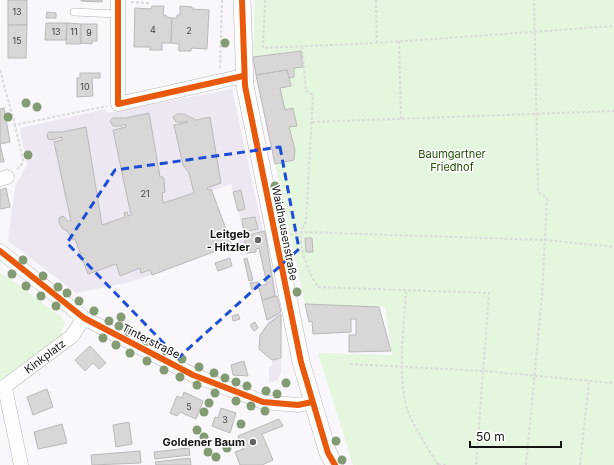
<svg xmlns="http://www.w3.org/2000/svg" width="614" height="465" font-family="Inter,sans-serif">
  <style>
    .built { fill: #ece7f0 }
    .green { fill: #e4f6dd }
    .building { fill: #d8d6d7; stroke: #bab8b9 }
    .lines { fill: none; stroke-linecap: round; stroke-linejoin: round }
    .service-casing { stroke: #b5b4b7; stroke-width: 8 }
    .minor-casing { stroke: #b5b4b7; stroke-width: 15 }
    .tertiary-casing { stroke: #b5b4b7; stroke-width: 18 }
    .path { stroke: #dbdbdc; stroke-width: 2; stroke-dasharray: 3 2; stroke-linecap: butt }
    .service { stroke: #fefefe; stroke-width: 7 }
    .minor { stroke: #fefefe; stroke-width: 14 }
    .tertiary { stroke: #fefefe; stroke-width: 17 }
    .cycleway-casing { stroke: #fff; stroke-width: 8 }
    .cycleway { stroke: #e8590c; stroke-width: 6 }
    .tree { fill: #829b73 }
    .marked { fill: none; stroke: #1d4ed8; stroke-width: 3; stroke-dasharray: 8 5; stroke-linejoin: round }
    .poi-dot { fill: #646366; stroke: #fff; stroke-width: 1.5 }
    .labels { text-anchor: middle; stroke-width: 3; stroke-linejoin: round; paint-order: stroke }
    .number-label { font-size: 9px; fill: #454446 }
    .park-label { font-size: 11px; fill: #205003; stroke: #fff }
    .street-label { font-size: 11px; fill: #141315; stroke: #fff }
    .poi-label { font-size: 11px; font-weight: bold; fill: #141315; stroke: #fff; text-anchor: end }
  </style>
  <rect width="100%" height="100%" fill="#f9f7fb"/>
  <!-- built -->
  <polygon class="built" points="232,89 263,231 265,231 268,245 267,246 281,314 281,372 277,381 269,382 269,368 272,366 272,360 259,349 260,335 268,323 259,288 252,290 250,283 259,286 267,284 259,248 256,249 256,252 241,255 239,239 245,237 231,184 212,191 232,245 131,282 76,293 8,241 15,186 27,165 20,132 21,128 106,109 107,113"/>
  <!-- green -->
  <g class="green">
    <polygon points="255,0 614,0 614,465 353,465 318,353 392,355 385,307 305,304 253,57"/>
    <polygon points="0,273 6,277 7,276 61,317 65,323 61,332 62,334 43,351 0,380"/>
  </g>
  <!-- building -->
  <g class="building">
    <rect x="8" y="0" width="19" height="25"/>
    <polygon points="81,0 102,0 102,2 81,1"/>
    <polygon points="152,6 164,6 163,15 166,15 166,17 172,18 171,43 162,43 162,50 150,50 150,47 134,47 135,8 151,9"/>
    <polygon points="180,6 192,7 192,9 209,10 207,49 191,48 191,51 179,51 179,44 171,43 172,18 177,18 177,15 180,15"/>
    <polygon points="47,12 56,13 56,18 46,18"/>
    <polygon points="46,23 67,23 66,40 45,40"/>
    <polygon points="67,23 81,24 81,44 66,44"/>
    <polygon points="81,24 97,24 97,41 92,41 92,44 81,43"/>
    <polygon points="8,25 27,25 26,58 8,58"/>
    <polygon points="301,51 303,67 294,68 294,77 289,78 287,70 256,75 253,57"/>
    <polygon points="287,70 291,86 280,88 285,110 293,108 297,126 289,127 295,150 294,160 275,164 256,75"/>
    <polygon points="80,73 100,73 100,78 92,78 93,96 77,97 77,78 80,78"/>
    <polygon points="4,108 10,142 0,144 0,109"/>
    <polygon points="149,113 160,177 163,177 164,180 165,192 162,193 163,203 194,193 189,173 183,165 174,125 188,122 176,122 173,117 177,114 184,114 196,120 210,117 221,183 207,188 208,190 211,189 232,245 152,275 150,270 141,273 140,268 120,276 116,264 88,274 75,239 73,240 68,232 62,228 59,222 59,218 63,216 68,221 71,221 54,142 62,140 62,137 52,140 48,139 47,134 49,132 62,132 86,127 102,225 125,217 124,213 127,212 128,216 131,215 113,130 126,127 125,124 122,126 113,126 110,121 113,118 126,118"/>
    <polygon points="0,144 4,162 0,162"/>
    <polygon points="6,188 10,207 0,209 0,190"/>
    <polygon points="241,190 245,209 238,211 233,192"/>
    <polygon points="255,217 258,229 244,232 242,219"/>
    <polygon points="265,231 275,296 262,300 259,288 252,290 250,283 258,282 259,286 267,284 259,248 256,249 256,252 247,253 244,236"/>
    <polygon points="305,238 312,238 313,252 306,252"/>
    <polygon points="230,258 232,266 218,271 215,263"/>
    <polygon points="247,258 253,280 249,281 244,259"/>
    <polygon points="277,296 281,312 267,320 262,300"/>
    <polygon points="305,304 379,307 391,351 349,352 349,335 356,335 356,319 351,319 351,332 313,334 312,321 309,322"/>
    <polygon points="238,314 240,319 233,321 232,316"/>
    <polygon points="281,314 281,358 272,360 259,349 260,335 268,324"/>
    <polygon points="255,322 258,328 254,331 250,325"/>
    <polygon points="90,346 106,363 99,369 93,363 85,371 75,360"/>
    <polygon points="244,361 248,376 233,375 231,365"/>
    <polygon points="47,389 53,407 33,415 27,397"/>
    <polygon points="184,392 203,401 196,419 180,412 177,416 170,413 177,396 182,398"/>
    <polygon points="221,408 236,413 230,433 212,426 215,417 218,418"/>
    <polygon points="279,419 283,426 262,434 273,460 262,465 240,465 235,452 243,449 238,436"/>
    <polygon points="129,422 132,444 116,447 113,425"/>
    <polygon points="62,424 67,443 38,449 34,432"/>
    <polygon points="189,448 190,455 155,459 154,452"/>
    <polygon points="140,451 141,463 92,465 91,455"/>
    <polygon points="190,458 191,465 156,465 155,462"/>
  </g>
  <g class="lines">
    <!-- service casing -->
    <g class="service-casing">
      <polyline id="service" points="74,12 117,14"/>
    </g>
    <!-- minor casing -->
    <g class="minor-casing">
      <g id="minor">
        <polyline points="118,0 118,104 243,76"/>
        <polyline points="0,179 7,177"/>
        <polyline points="0,251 84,318 193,375 263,402 298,405 312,402"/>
        <polyline points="5,388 21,465"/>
        <path id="s1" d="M0 390 72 336 84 318"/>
      </g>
    </g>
    <!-- tertiary casing -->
    <g class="tertiary-casing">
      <polyline id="tertiary" points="242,0 245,86 301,362 328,453 335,465"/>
    </g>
    <!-- path -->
    <g class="path">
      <polyline points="265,0 263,48 377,43 614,26"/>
      <polyline points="376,0 377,43"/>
      <polyline points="131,2 148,3 148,0"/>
      <polyline points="399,41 401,119"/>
      <path d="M302 46 306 91 313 95 306 221C305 224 302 229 301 233 299 249 309 274 318 287L489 293 476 465"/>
      <polyline points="220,68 222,0"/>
      <polyline points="0,70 15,125"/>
      <polyline points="312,122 614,111"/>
      <polyline points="17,169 22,164 23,160 15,125 107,106"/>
      <polyline points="290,235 301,232 546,240 614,247"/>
      <path d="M406 291C404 327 396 384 410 417 418 433 429 450 438 465"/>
      <polyline points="350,364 484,371 614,383"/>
      <polyline points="438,464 447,465"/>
      <polyline points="526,465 542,296 547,198 538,192 534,0"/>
      <polyline points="580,465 589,381"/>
    </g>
    <!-- service -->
    <use href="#service" class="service"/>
    <!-- minor -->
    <use href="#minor" class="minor"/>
    <!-- tertiary -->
    <use href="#tertiary" class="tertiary"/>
    <!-- cycleway casing -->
    <g class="cycleway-casing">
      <g id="cycleway">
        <polyline points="118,0 118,104 243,76"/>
        <polyline points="242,0 245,86 301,362 328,453 335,465"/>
        <polyline points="0,251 84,318 193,375 263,402 298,405 312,402"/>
      </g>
    </g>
    <!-- cycleway -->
    <use href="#cycleway" class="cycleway"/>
  </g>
  <!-- trees -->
  <g class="tree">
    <circle cx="225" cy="43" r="4.5"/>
    <circle cx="26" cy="103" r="4.5"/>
    <circle cx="37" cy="107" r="4.5"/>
    <circle cx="8" cy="117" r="4.5"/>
    <circle cx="28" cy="155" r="4.5"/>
    <circle cx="275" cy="186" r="4.5"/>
    <circle cx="278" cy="201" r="4.5"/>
    <circle cx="23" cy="260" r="4.5"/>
    <circle cx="292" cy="271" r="4.5"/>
    <circle cx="12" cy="274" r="4.5"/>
    <circle cx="43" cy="276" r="4.5"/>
    <circle cx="26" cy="286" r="4.5"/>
    <circle cx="58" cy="287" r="4.5"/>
    <circle cx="297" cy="292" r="4.5"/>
    <circle cx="67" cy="293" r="4.5"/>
    <circle cx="41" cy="296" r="4.5"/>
    <circle cx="79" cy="301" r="4.5"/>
    <circle cx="56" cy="306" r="4.5"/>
    <circle cx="94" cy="311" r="4.5"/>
    <circle cx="121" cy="317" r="4.5"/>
    <circle cx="109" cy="321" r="4.5"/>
    <circle cx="119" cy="326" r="4.5"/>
    <circle cx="129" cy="332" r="4.5"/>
    <circle cx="103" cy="338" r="4.5"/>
    <circle cx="147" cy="341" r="4.5"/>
    <circle cx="116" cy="345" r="4.5"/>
    <circle cx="166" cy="351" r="4.5"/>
    <circle cx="130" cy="353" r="4.5"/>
    <circle cx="182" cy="359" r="4.5"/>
    <circle cx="147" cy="361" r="4.5"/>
    <circle cx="199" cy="367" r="4.5"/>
    <circle cx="164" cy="370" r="4.5"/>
    <circle cx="214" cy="373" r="4.5"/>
    <circle cx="180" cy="377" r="4.5"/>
    <circle cx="225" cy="378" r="4.5"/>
    <circle cx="236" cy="382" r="4.5"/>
    <circle cx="286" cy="383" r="4.5"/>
    <circle cx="197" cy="385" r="4.5"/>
    <circle cx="247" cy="386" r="4.5"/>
    <circle cx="266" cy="391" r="4.5"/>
    <circle cx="215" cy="393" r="4.5"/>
    <circle cx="277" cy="394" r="4.5"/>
    <circle cx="236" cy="401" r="4.5"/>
    <circle cx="209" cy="403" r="4.5"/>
    <circle cx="251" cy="406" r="4.5"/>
    <circle cx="265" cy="411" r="4.5"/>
    <circle cx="204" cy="412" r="4.5"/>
    <circle cx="241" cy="424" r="4.5"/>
    <circle cx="197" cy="430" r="4.5"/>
    <circle cx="204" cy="437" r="4.5"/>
    <circle cx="336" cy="441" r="4.5"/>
    <circle cx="227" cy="448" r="4.5"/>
    <circle cx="208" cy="452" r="4.5"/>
    <circle cx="216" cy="457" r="4.5"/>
    <circle cx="342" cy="460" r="4.5"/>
  </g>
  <!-- marked area -->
  <path class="marked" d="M280 147 299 249 178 358 67 243 115 170Z"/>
  <!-- markers -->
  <g class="poi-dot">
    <circle cx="258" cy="240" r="4"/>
    <circle cx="253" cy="442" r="4"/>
  </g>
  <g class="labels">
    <!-- number labels -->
    <g class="number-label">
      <text x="17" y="15">13</text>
      <text x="153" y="33">4</text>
      <text x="189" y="34">2</text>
      <text x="56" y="35">13</text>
      <text x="74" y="35">11</text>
      <text x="89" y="36">9</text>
      <text x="17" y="44">15</text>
      <text x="85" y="90">10</text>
      <text x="145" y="197">21</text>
      <text x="189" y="410">5</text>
      <text x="225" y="423">3</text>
    </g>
    <!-- park labels -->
    <g class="park-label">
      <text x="452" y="158">Baumgartner<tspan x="452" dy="13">Friedhof</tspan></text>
    </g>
    <!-- street labels -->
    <g class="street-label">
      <text transform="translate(285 233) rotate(79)" y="4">Waidhausenstraße</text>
      <text transform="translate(151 341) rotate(27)" y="4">Tinterstraße</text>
      <text dy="4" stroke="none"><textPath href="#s1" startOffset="56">Kinkplatz</textPath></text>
    </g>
    <!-- poi labels -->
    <g class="poi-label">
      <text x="250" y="238">Leitgeb<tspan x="250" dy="13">- Hitzler</tspan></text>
      <text x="245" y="446">Goldener Baum</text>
    </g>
  </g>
  <!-- scale -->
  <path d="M470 441v6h91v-6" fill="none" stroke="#141315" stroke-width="2"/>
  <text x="476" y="441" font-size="12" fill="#141315" stroke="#ffffff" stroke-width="3" paint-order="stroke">50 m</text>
</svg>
